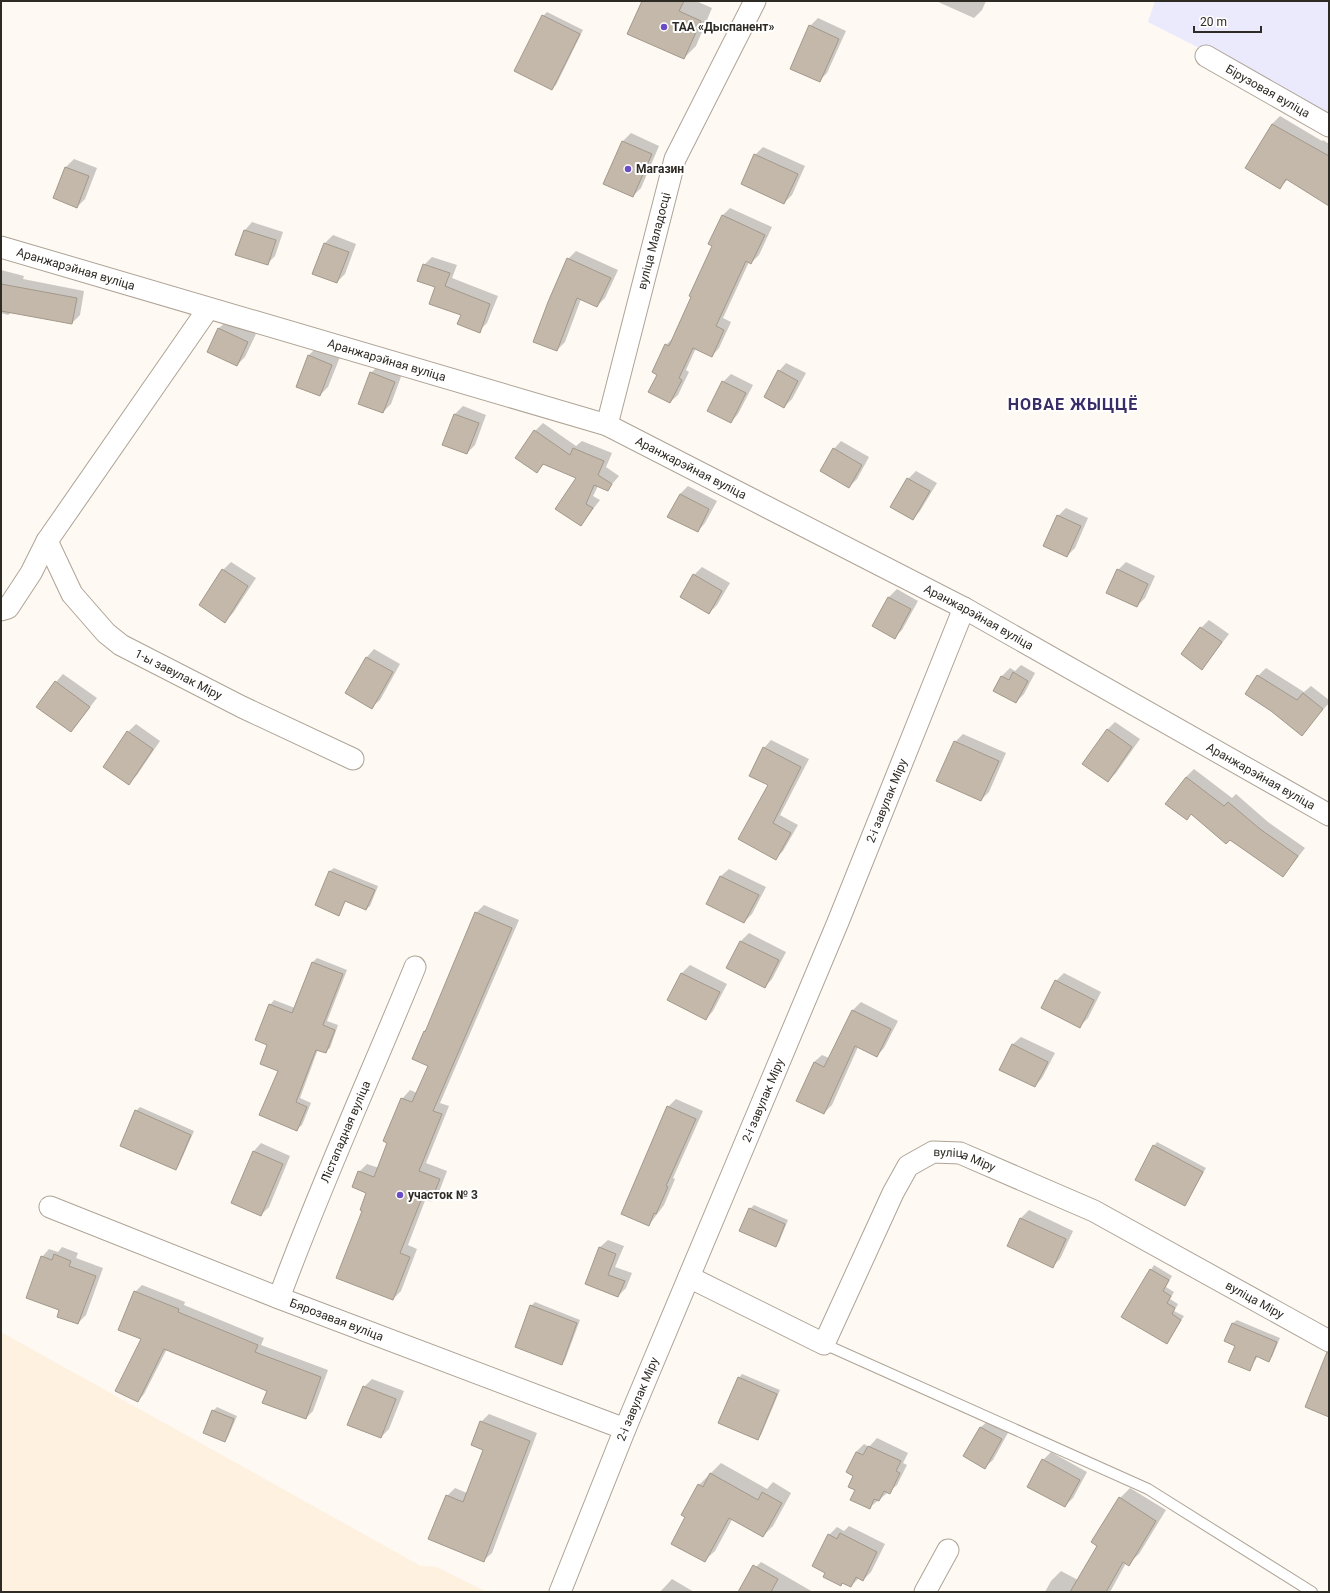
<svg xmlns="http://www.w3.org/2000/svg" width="1330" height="1593" font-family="Roboto,sans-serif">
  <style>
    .built { fill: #fef1e0 }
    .green { fill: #ebeafd }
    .shadow { fill: #0003 }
    .building { fill: #c3b8aa; stroke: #a3998b }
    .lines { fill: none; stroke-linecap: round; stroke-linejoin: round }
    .lane-casing { stroke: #aea395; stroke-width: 12 }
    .street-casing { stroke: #aea395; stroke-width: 23 }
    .lane { stroke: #fff; stroke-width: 10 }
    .street { stroke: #fff; stroke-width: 21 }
    .poi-dot { fill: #6a4cc5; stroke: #fff; stroke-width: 1.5 }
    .labels { text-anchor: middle; stroke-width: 4; stroke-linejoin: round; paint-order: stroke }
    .poi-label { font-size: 12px; font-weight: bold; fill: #2e2a24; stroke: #fff; text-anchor: start }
    .street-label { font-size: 12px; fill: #2e2a24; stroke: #fff }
    .district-label { font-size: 16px; font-weight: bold; letter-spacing: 1px; fill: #392c67; stroke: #fff }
  </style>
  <rect width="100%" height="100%" fill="#fef9f3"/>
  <!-- built -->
  <polygon class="built" points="1,1332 421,1566 437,1567 487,1592 1,1592"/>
  <!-- green -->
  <polygon class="green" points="1155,1 1329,1 1329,114 1148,22"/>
  <!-- shadow -->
  <g class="shadow">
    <polygon points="643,1 696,1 712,8 696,46 684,58"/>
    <polygon points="936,1 986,1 982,10 974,18"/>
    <polygon points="547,12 583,30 556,85 552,88 543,16"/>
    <polygon points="818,18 846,31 827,73 819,81 810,26"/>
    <polygon points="1280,116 1322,141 1323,140 1329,144 1329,205 1288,179 1280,188 1246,168 1272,124"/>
    <polygon points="631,133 659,146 641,188 633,196 604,184 623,141"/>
    <polygon points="763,147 805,166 792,195 784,203 755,155"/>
    <polygon points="74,159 97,168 85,199 77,207 54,198 66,167"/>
    <polygon points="730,208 772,227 759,255 751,263 749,262 723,318 731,322 719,348 712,356 696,348 686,370 689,372 678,395 670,402 658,374 653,372 666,345 674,337 713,246 723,215"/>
    <polygon points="252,222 283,232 275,256 267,264 245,230"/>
    <polygon points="333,235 356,244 345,274 337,282 314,273 325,243"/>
    <polygon points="576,251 618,270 605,298 597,306 581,299 565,342 557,350 568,259"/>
    <polygon points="432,257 457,265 452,278 498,296 487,323 479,331 436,286 424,265"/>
    <polygon points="1,270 24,276 23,279 84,291 80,315 72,323 12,312 8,315 1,313"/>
    <polygon points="227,321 256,334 245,357 237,365 219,328"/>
    <polygon points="316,348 340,357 328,387 320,395 308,356"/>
    <polygon points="786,363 806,373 792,399 784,407 779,371"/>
    <polygon points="379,365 402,374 391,404 383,412 371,373"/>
    <polygon points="731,374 753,385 738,414 731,422 723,382"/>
    <polygon points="463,406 486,415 475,445 467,453 444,445 455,414"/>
    <polygon points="543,423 576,446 582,441 612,453 606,467 619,476 607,490 598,486 593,496 600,500 581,525 578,477 545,463 537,472 535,431"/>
    <polygon points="841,441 869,457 857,479 849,487 834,449"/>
    <polygon points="916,471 937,483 920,511 913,519 908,479"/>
    <polygon points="688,486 717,501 705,523 698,531 669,517 680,494"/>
    <polygon points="1066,508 1088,518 1075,548 1067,556 1058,516"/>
    <polygon points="231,562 256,578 233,613 225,621 223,570"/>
    <polygon points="1126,562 1155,576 1145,598 1137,606 1118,570"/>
    <polygon points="702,567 730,583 717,605 709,613 694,575"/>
    <polygon points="897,589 918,601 902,630 894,638 873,625 889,597"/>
    <polygon points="1209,620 1229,634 1202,669 1201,628"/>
    <polygon points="374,649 400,664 380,700 372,707 346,693 367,657"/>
    <polygon points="1021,665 1035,673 1024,694 1016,702 994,690 1002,676 1010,668 1015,671"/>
    <polygon points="1266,668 1304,692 1311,686 1329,700 1329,703 1302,734 1258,676"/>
    <polygon points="63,674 97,698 71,731 56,682"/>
    <polygon points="1115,722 1140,739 1116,773 1108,781 1108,729"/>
    <polygon points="136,724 160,741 137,775 129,783 128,732"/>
    <polygon points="963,734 1006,753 989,792 981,800 955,742"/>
    <polygon points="771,740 809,759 780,815 798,825 783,851 775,859 769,785 764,748"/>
    <polygon points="1194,769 1232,798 1236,794 1268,822 1305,848 1283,876 1191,813 1186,777"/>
    <polygon points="334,868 378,886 370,906 366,909 346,901 338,915 316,905 330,871"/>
    <polygon points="729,869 766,887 752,914 744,922 721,876"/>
    <polygon points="484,905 519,920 440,1103 449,1106 426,1163 447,1171 439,1192 431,1200 426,1198 408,1245 417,1249 401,1291 393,1299 363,1210 368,1192 359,1172 367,1164 379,1168 402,1099 410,1090 417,1093 429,1065 424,1031 428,1028 476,913"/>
    <polygon points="749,933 786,952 772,979 765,987 728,968 741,941"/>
    <polygon points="317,958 347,970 327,1021 338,1025 330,1048 325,1052 318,1049 300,1098 311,1103 302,1125 297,1129 279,1071 268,1044 270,1005 274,1000 295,1008 313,962"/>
    <polygon points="690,965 727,984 713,1011 706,1019 668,1000 682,973"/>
    <polygon points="1064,973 1101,992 1088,1018 1080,1026 1056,981"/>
    <polygon points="861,1002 898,1021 884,1048 877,1056 858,1047 832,1105 824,1113 814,1062 822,1055 829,1058 853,1010"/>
    <polygon points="1021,1037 1055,1053 1042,1078 1035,1086 1001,1069 1013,1044"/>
    <polygon points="676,1099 703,1111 673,1178 675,1179 664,1205 649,1225 668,1107"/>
    <polygon points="140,1107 194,1131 179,1165 176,1169 136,1111"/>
    <polygon points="1157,1142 1206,1168 1185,1205 1154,1146"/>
    <polygon points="261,1143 290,1156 269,1207 261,1215 254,1151"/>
    <polygon points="754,1205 788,1220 779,1242 776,1245 750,1209"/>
    <polygon points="1029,1210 1073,1231 1060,1259 1053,1266 1008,1245 1021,1218"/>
    <polygon points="608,1240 624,1246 615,1267 632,1273 626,1288 618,1296 586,1284 600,1247"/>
    <polygon points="62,1247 78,1253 76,1258 103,1268 86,1315 78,1323 60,1310 42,1257 49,1249 58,1252"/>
    <polygon points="1154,1265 1172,1276 1166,1287 1174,1292 1170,1299 1178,1304 1174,1311 1184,1316 1167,1343 1122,1317"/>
    <polygon points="142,1285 185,1302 184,1305 264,1338 261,1345 328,1370 313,1411 306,1418 268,1391 167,1349 144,1394 138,1401 143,1339 135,1292"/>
    <polygon points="535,1302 580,1320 565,1360 562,1364 531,1306"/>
    <polygon points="1237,1320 1280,1338 1272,1357 1269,1360 1258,1356 1249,1370 1237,1345 1226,1341 1233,1323"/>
    <polygon points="742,1374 780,1390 761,1435 757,1439 739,1378"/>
    <polygon points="372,1379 404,1391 389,1429 381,1437 364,1387"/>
    <polygon points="217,1407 237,1416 228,1437 224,1441 213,1411"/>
    <polygon points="489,1414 537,1433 492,1553 484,1560 447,1496 455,1488 467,1493 484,1449 481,1422"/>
    <polygon points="989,1420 1009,1431 993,1460 985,1467 965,1456 981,1427"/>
    <polygon points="877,1438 908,1453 903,1463 907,1465 897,1485 869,1508 856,1490 854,1475 856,1452 864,1444 869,1447"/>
    <polygon points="1051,1452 1087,1472 1073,1498 1065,1506 1043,1460"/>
    <polygon points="721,1463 767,1489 773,1482 791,1493 773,1526 763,1536 733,1518 715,1551 704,1561 687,1517 699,1485"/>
    <polygon points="1130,1488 1166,1510 1139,1554 1128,1564 1126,1563 1110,1592 1045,1592 1051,1581 1061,1571 1078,1580 1098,1545 1120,1498"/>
    <polygon points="849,1526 885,1544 871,1572 863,1580 859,1578 851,1586 843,1582 840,1585 829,1535 837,1527 844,1531"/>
    <polygon points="761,1562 813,1592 746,1592 749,1574"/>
    <polygon points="672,1579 694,1592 660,1592"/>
  </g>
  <!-- building -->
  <g class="building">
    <polygon points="642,1 684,1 679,11 701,21 684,59 627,34"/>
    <polygon points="542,15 580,34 552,90 514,71"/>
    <polygon points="809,25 839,39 820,82 790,69"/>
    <polygon points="1272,124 1329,156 1329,206 1286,179 1280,189 1245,168"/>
    <polygon points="622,141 652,154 633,197 603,184"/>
    <polygon points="754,154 798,174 784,204 741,184"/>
    <polygon points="65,167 89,176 77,208 53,198"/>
    <polygon points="722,215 765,235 751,264 746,261 716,326 724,330 712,357 693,348 679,378 682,380 670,403 648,392 657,375 652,372 665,344 669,346 691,297 689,296 712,246 708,244"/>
    <polygon points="244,230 276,240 268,265 235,255"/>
    <polygon points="324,243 349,252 337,283 312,274"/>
    <polygon points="567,258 611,278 597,307 577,298 557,351 533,342 548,302"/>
    <polygon points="423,264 450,273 445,286 490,304 480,333 457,324 461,315 429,304 435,287 417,281"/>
    <polygon points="1,284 77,298 72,324 1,311"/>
    <polygon points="218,328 248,342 237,366 207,352"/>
    <polygon points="308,355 332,365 320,396 296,387"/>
    <polygon points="778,370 798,381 784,408 764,397"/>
    <polygon points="370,372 395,382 383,413 358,404"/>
    <polygon points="722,381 746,393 731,423 707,411"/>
    <polygon points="454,414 479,423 467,454 442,445"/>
    <polygon points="534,430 570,455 573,448 604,461 598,475 612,484 608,491 594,485 586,504 593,508 581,526 555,509 576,478 543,464 537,473 515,458"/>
    <polygon points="833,448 862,465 849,488 820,471"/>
    <polygon points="907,478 930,491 913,520 890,507"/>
    <polygon points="680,494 709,509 698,532 667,517"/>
    <polygon points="1057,515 1081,526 1067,557 1043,546"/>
    <polygon points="222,569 248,586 225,623 199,605"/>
    <polygon points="1117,569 1148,584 1137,607 1106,593"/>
    <polygon points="693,574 722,591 709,614 680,597"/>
    <polygon points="888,597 911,609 895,639 872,626"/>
    <polygon points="1200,627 1222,642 1202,670 1181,654"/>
    <polygon points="366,657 393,672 372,709 345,693"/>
    <polygon points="1013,672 1028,681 1016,703 993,691 1001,676 1009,680"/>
    <polygon points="1257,675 1297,700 1303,693 1323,709 1302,736 1271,711 1245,694"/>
    <polygon points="55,681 90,707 71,732 36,707"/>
    <polygon points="1107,729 1132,747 1108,782 1082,764"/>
    <polygon points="127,731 153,749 129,785 103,767"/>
    <polygon points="954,741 999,761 981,801 936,781"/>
    <polygon points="763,747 801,767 773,823 791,833 776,860 738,839 768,785 749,776"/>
    <polygon points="1186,777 1224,806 1228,802 1260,829 1298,856 1283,877 1230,840 1226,844 1191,814 1187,820 1165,804"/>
    <polygon points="329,871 375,890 366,910 345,901 339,916 315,905"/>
    <polygon points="720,876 759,895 744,923 706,904"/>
    <polygon points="475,912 512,928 433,1111 442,1114 419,1171 440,1179 431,1201 422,1198 400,1253 410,1257 393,1300 336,1278 362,1211 360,1210 366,1193 352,1187 358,1171 374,1177 387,1143 383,1141 401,1098 412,1102 428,1066 412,1059 424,1031 425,1032"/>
    <polygon points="740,941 779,960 765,988 726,968"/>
    <polygon points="312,962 343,974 323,1025 335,1030 326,1053 316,1050 296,1102 307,1107 297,1131 259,1115 278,1071 260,1064 267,1045 255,1040 269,1004 292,1013"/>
    <polygon points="681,973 720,992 706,1020 667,1000"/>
    <polygon points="1055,980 1094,1000 1080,1028 1041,1008"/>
    <polygon points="852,1010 891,1029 877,1057 855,1046 824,1114 796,1101 814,1062 824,1067"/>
    <polygon points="1012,1044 1048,1062 1035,1087 999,1070"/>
    <polygon points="667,1106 696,1119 666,1186 668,1187 656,1214 654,1213 649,1226 621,1214"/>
    <polygon points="135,1110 191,1135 176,1170 120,1146"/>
    <polygon points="1153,1145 1203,1172 1185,1206 1135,1180"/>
    <polygon points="253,1151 283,1164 261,1216 231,1203"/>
    <polygon points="749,1208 785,1224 776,1247 739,1231"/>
    <polygon points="1020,1218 1066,1239 1053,1268 1007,1246"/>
    <polygon points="599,1247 616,1254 608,1275 625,1281 618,1297 585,1284"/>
    <polygon points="54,1254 71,1261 69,1266 96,1276 78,1324 57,1317 59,1310 26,1298 41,1256 52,1260"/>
    <polygon points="1150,1269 1169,1280 1163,1291 1171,1296 1167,1303 1175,1308 1172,1314 1181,1320 1167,1344 1121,1317"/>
    <polygon points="134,1291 179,1309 178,1312 258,1345 255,1352 321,1377 306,1419 262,1403 267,1391 164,1349 138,1402 115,1391 141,1339 118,1330"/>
    <polygon points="530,1305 577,1323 562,1365 515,1347"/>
    <polygon points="1232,1323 1277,1342 1269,1362 1256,1356 1250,1371 1228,1362 1235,1346 1224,1341"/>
    <polygon points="1327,1352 1329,1353 1329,1417 1305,1407"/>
    <polygon points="738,1377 777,1394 758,1440 718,1423"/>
    <polygon points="363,1386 396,1399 381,1438 347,1425"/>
    <polygon points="212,1410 234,1419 225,1442 203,1433"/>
    <polygon points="480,1421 530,1441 484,1562 428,1539 446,1495 463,1502 483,1450 471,1445"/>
    <polygon points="980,1427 1002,1439 985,1469 963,1456"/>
    <polygon points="868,1446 901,1461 896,1471 900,1473 890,1494 884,1491 879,1501 874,1499 870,1509 850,1500 855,1490 848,1487 853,1476 846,1472 856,1452 863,1455"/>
    <polygon points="1042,1459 1080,1480 1065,1507 1027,1487"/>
    <polygon points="710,1473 758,1500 762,1492 782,1503 763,1537 729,1518 705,1562 671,1544 685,1517 681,1515 698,1484 703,1487"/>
    <polygon points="1119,1497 1156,1521 1129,1566 1123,1562 1106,1592 1070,1592 1097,1546 1091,1542"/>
    <polygon points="840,1533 877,1552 863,1581 856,1577 851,1587 842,1583 841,1586 823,1577 825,1573 812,1566 828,1534 837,1539"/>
    <polygon points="753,1565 778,1579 771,1592 738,1592"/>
  </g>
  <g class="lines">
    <!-- lane casing -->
    <g class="lane-casing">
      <polyline id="lane" points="824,1344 1148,1489 1312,1592"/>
    </g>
    <!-- street casing -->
    <g class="street-casing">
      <g id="street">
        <path id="s1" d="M1206 56 1329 126"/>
        <path id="s2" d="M1 247 607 425 964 608 1329 815"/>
        <path id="s3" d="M607 425 675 159 755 1"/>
        <path id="s4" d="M47 541 72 594 106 633 121 645 242 707 353 759"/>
        <polyline points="1,610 8,608 31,573 47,541 208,309"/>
        <path id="s5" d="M50 1207 279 1298 625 1429"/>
        <path id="s6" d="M689 1277 824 1344 893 1193 908 1166 933 1152 960 1153 1094 1211 1329 1341"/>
        <path id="s7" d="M279 1298C320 1186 370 1077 415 967"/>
        <path id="s8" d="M560 1592 625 1429 838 922 964 608"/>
        <polyline points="925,1592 948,1550"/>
      </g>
    </g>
    <!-- lane -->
    <use href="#lane" class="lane"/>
    <!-- street -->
    <use href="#street" class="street"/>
  </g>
  <!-- markers -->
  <g class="poi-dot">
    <circle cx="664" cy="27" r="4"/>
    <circle cx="628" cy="169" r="4"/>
    <circle cx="400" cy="1195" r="4"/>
  </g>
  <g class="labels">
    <!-- poi labels -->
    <g class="poi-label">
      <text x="672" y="31">ТАА «Дыспанент»</text>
      <text x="636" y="173">Магазин</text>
      <text x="408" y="1199">участок № 3</text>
    </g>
    <!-- street labels -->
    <g class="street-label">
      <text dy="4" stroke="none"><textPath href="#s1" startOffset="71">Бірузовая вуліца</textPath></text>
      <text dy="4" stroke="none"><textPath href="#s3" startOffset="190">вуліца Маладосці</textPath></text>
      <text dy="4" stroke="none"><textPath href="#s2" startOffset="78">Аранжарэйная вуліца</textPath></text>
      <text dy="4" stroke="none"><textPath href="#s2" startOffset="402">Аранжарэйная вуліца</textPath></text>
      <text dy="4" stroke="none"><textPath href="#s2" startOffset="726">Аранжарэйная вуліца</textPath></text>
      <text dy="4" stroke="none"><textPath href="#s2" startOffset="1050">Аранжарэйная вуліца</textPath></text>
      <text dy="4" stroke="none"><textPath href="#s4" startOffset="194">1-ы завулак Міру</textPath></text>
      <text dy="4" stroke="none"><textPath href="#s2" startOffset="1374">Аранжарэйная вуліца</textPath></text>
      <text dy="4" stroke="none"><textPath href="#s8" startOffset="856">2-і завулак Міру</textPath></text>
      <text dy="4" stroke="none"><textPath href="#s8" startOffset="532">2-і завулак Міру</textPath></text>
      <text dy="4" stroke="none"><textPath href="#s7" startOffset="179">Лістападная вуліца</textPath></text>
      <text dy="4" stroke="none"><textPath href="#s6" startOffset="409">вуліца Міру</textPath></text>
      <text dy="4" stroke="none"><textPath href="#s6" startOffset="733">вуліца Міру</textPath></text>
      <text dy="4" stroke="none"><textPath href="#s5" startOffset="308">Бярозавая вуліца</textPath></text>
      <text dy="4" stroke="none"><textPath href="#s8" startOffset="208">2-і завулак Міру</textPath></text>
    </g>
    <!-- district labels -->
    <g class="district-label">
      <text x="1073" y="410">НОВАЕ ЖЫЦЦЁ</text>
    </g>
  </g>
  <!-- border -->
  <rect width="1330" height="1593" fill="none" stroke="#2e2a24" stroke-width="4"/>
  <!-- scale -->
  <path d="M1194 26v6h67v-6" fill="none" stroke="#2e2a24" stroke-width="2"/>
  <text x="1200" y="26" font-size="12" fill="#2e2a24" stroke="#ffffff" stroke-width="3" paint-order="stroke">20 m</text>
</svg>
